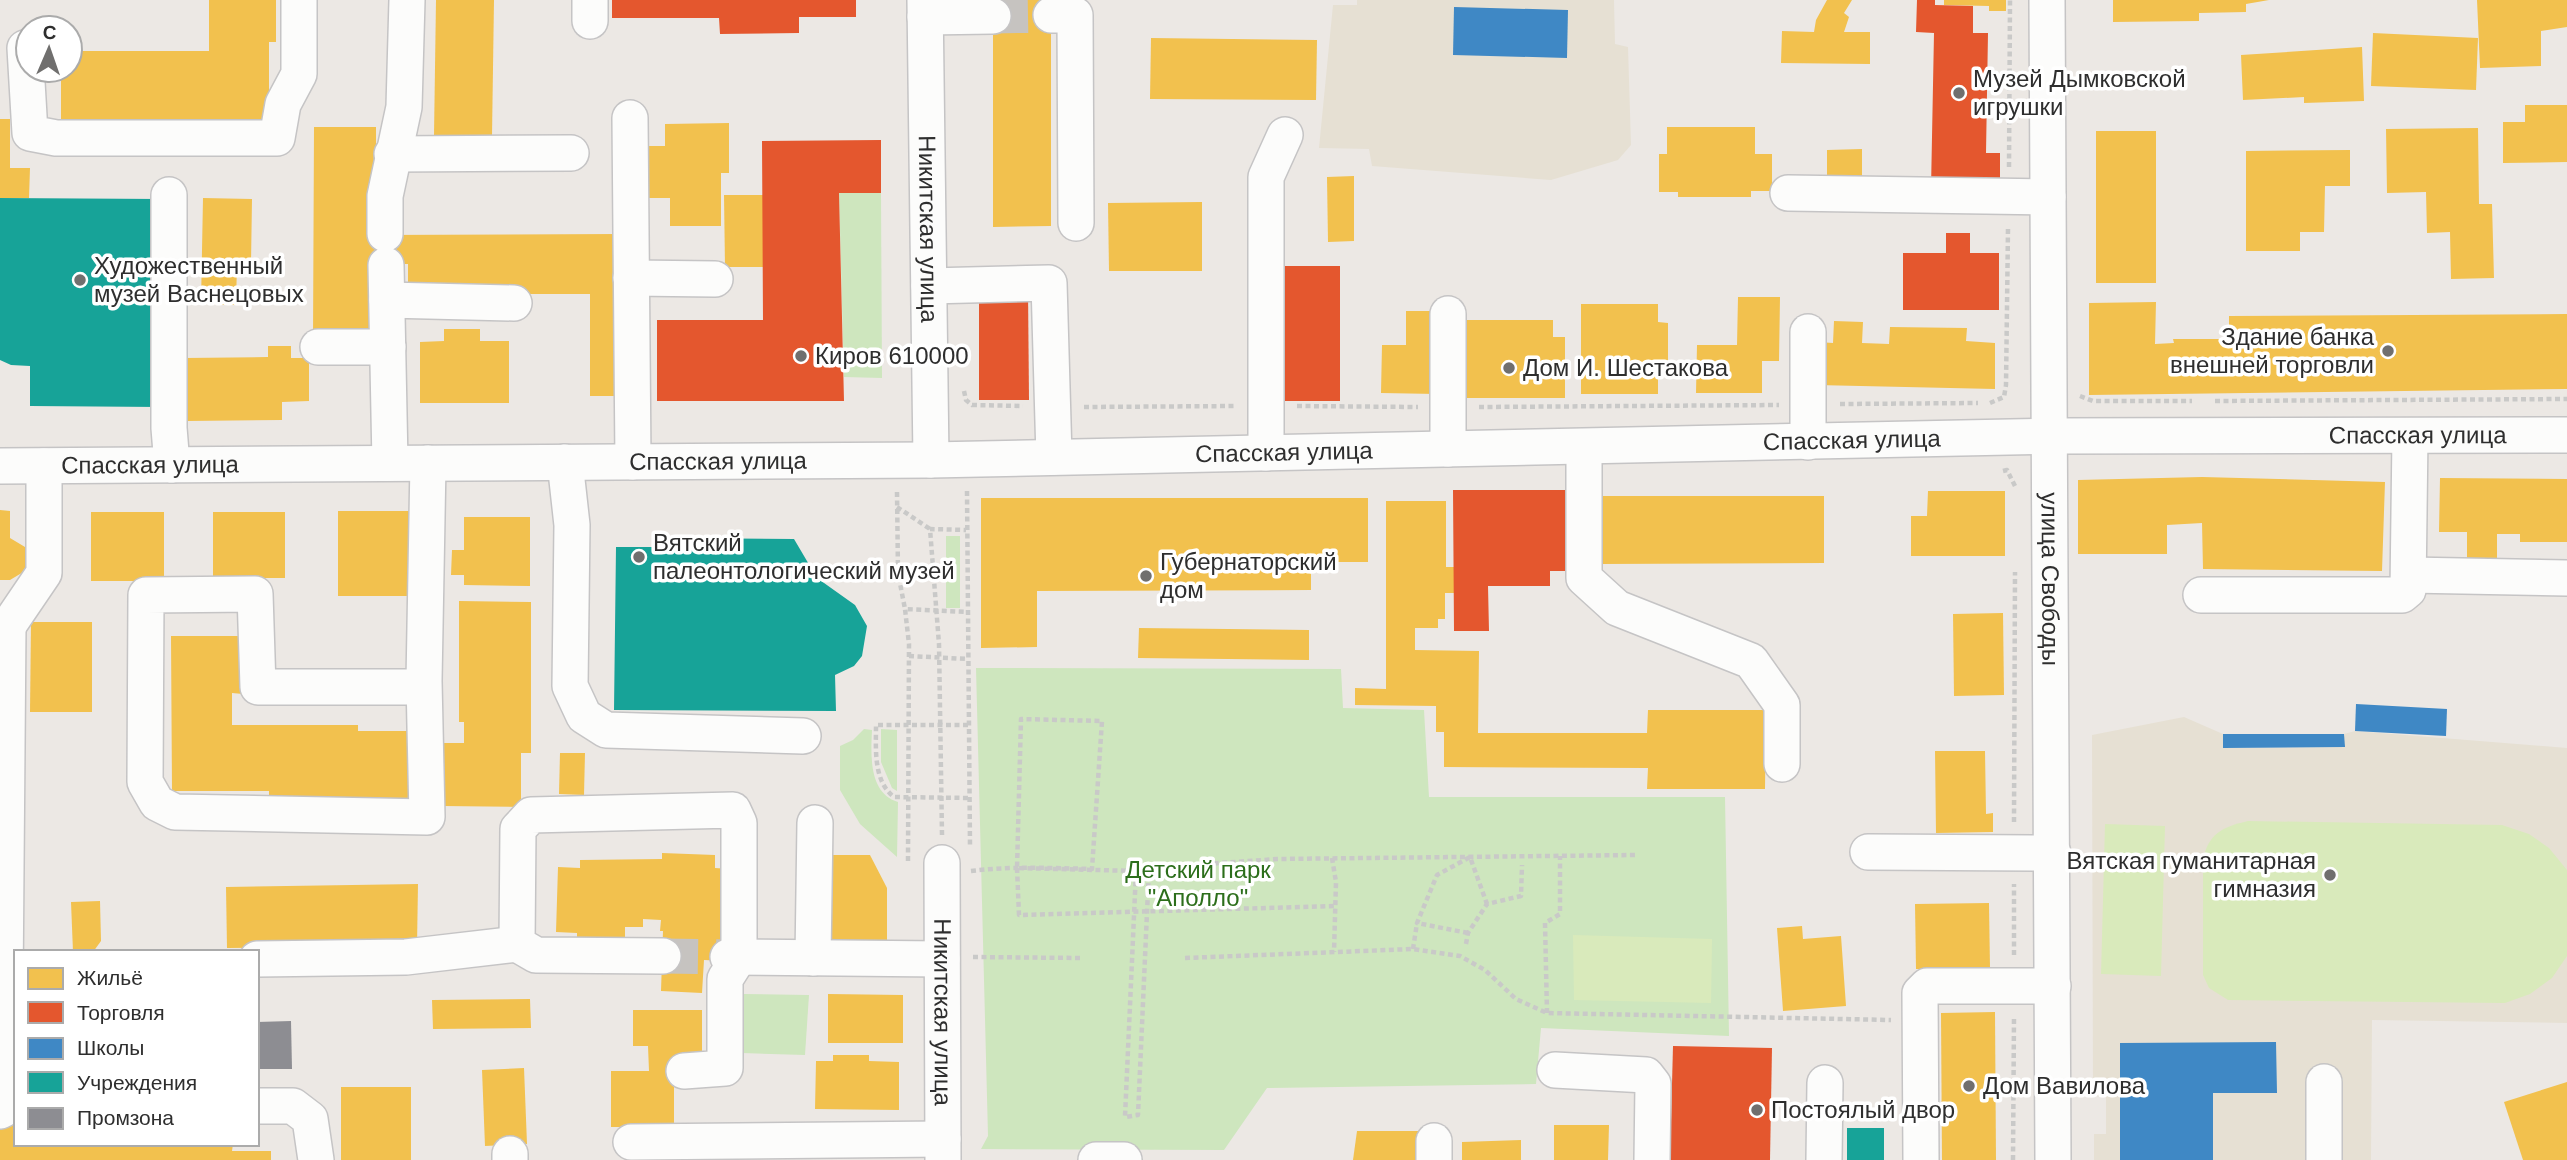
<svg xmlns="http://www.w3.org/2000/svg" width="2567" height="1160" font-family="Helvetica,sans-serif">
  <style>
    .education { fill: #e6e0d3 }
    .green { fill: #cee6be }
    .pitch { fill: #d9eabb }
    .homes { fill: #f2c14e }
    .shops { fill: #e4572e }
    .schools { fill: #3f88c5 }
    .public { fill: #17a398 }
    .industry { fill: #8d8d92 }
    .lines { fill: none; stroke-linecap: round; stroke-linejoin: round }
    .minor-tunnel { stroke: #c6c3c0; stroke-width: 35; stroke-dasharray: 35 18; stroke-linecap: butt }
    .minor-casing { stroke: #c5c4c5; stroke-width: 38 }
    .path { stroke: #c9c9c8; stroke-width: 4.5; stroke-dasharray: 5 3.5; stroke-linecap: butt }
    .minor { stroke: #fcfcfb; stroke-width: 35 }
    .poi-dot { fill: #706f6e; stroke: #fff; stroke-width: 2.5 }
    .labels { text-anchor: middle; stroke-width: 7; stroke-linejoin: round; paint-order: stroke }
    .poi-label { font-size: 24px; fill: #2e2e2e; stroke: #fff; text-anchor: start }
    .street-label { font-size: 24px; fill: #2e2e2e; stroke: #fff }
    .park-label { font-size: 24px; fill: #2c6e1b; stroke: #fff }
  </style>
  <rect width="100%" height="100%" fill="#ece8e4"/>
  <!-- education -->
  <g class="education">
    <polygon points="1357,0 1614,0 1615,44 1628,47 1631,145 1618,160 1551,180 1372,166 1369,149 1319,148 1333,5 1357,5"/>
    <polygon points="2184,717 2223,734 2224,748 2344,747 2344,734 2355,731 2567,748 2567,1023 2372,1020 2371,1160 2094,1160 2094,1134 2106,1134 2106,1097 2093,1096 2092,735"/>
  </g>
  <!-- green -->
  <g class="green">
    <polygon points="839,193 881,193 882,378 844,377"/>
    <rect x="946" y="536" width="14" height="72"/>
    <polygon points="976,668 1341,669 1343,708 1424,710 1429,797 1725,797 1729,1036 1541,1028 1536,1084 1267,1088 1224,1150 981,1149 988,1136"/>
    <path d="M864 729 872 730C871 754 868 793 898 802L897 857 860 824 840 790V746L853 740Z"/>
    <polygon points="881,729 897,730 897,791 892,788 881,762"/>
    <polygon points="743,994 809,995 805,1055 742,1053"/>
  </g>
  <!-- pitch -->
  <g class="pitch">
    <path d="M2248 821 2502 825 2529 834 2549 848 2567 870V956L2552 978 2530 994 2505 1003 2228 1000 2209 988 2203 975V860C2208 834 2222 827 2248 821Z"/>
    <polygon points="2105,824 2165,826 2161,976 2101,974"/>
    <polygon points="1573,935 1712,939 1711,1003 1574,1000"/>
  </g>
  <!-- homes -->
  <g class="homes">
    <polygon points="209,0 276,0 276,42 269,42 269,124 61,124 61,70 70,70 70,51 209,51"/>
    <polygon points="436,0 494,0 492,136 434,135"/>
    <polygon points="993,0 1051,0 1051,226 993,227"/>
    <polygon points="1827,0 1852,0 1844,13 1849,17 1844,32 1870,32 1870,64 1781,63 1782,31 1814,32 1816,20"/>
    <polygon points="1944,0 2006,0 2006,11 1989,11 1989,6 1944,5"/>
    <polygon points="2113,0 2269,0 2246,4 2246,12 2199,13 2199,21 2113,22"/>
    <polygon points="2477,0 2567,0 2567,27 2541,31 2541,66 2480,68"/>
    <polygon points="2373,33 2478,38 2476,90 2371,86"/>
    <polygon points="1151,38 1317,40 1316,100 1150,99"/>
    <polygon points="2362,47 2364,101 2304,103 2304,97 2243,100 2241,55"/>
    <polygon points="2525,105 2567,105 2567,162 2503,163 2503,122 2525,122"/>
    <polygon points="0,119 10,119 10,168 30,168 29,198 0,198"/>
    <polygon points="729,123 729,173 721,173 721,226 670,226 670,198 648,198 648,146 665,146 665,124"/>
    <polygon points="314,127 376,127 376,235 620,234 620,396 590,396 590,294 408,294 408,264 376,264 376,340 313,340"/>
    <polygon points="1667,127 1755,127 1755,154 1772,154 1772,191 1751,191 1751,197 1678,197 1678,192 1659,192 1659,154 1667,154"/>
    <polygon points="2478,128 2479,204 2492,204 2494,278 2451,279 2450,232 2427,233 2426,192 2387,193 2386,129"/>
    <rect x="2096" y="131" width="60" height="152"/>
    <polygon points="1862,149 1862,183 1827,184 1827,150"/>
    <polygon points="2350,150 2350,186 2325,186 2324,232 2300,232 2300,251 2246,251 2246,151"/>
    <polygon points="1354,176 1354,241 1328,242 1327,177"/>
    <polygon points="724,195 763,195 763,267 725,267"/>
    <polygon points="203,198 252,199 251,263 237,263 236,305 201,304"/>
    <polygon points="1202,202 1202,271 1109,271 1108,203"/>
    <polygon points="1738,297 1780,297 1779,361 1762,361 1762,393 1696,393 1697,345 1737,345"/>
    <polygon points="2156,302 2155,344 2174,343 2173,339 2229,339 2229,316 2567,314 2567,389 2089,395 2089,303"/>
    <polygon points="1581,304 1658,304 1658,322 1668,323 1668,362 1658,361 1658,394 1581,394"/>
    <polygon points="1406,311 1437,311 1437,394 1381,393 1382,345 1406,345"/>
    <polygon points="1464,320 1553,320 1553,337 1565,337 1565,398 1452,398"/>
    <polygon points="1834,321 1863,322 1862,343 1889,344 1890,327 1967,328 1966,341 1995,343 1995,389 1816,385 1818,342 1833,343"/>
    <polygon points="444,329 480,329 480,341 509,341 509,403 420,403 420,342 444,341"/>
    <polygon points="268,346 291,346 291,358 309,358 309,401 282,402 282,420 186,421 185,358 268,357"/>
    <polygon points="2202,477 2385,482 2382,571 2203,569 2202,523 2167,525 2167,554 2078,554 2078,480"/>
    <polygon points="2440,478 2567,479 2567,542 2520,542 2520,534 2497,534 2497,558 2467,558 2467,532 2439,532"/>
    <polygon points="1928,491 2005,491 2005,556 1911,556 1911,516 1927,516"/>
    <polygon points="1599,496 1824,496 1824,563 1599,564"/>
    <polygon points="981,498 1368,498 1368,562 1311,562 1311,590 1037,591 1037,647 981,648"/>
    <polygon points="1386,501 1446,501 1446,567 1454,567 1454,593 1445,593 1445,619 1438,619 1438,628 1415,628 1415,650 1479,651 1478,733 1647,733 1648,710 1766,710 1765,789 1647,789 1648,768 1444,767 1444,732 1436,732 1436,706 1355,705 1355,688 1386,689"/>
    <polygon points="0,510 10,511 10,538 25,547 29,555 25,571 10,580 0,580"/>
    <polygon points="338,511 417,511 411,596 338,596"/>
    <rect x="91" y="512" width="73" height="69"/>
    <rect x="213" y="512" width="72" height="66"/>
    <polygon points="464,517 530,517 530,586 464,585 464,575 451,575 452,550 464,550"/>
    <polygon points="459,601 531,602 531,753 521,753 521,807 352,805 352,797 269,797 269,791 172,791 171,636 243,636 243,694 232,693 232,725 358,725 358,731 412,731 412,743 464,743 464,722 459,722"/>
    <polygon points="2003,613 2004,695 1954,696 1953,614"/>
    <polygon points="31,622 92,622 92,712 30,712"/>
    <polygon points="1139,628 1309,630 1309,660 1138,658"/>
    <polygon points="1935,751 1985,751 1986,814 1993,813 1993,832 1936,833"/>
    <polygon points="560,753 585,753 584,795 559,794"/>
    <polygon points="662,853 715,855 715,868 730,869 728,961 704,960 702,993 661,991 663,931 660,931 661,920 643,919 643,927 625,927 625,943 577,941 577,933 556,932 558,867 580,868 580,860 662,859"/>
    <polygon points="824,855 870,855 887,888 887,945 823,945"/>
    <polygon points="418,884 417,946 227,948 226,887"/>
    <polygon points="100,901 101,941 93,952 73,952 71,902"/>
    <polygon points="1989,903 1990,969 1916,969 1915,904"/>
    <polygon points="1802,926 1803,939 1841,936 1846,1006 1783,1011 1777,928"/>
    <polygon points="828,994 903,995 903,1043 828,1043"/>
    <polygon points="530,999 531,1028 433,1029 432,1000"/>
    <polygon points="633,1010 702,1010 702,1062 674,1062 674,1127 611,1127 611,1071 649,1071 648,1046 633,1046"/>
    <polygon points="1995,1012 1996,1160 1942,1160 1941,1013"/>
    <polygon points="833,1055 869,1055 869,1061 899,1062 899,1110 815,1109 816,1061 833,1061"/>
    <polygon points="524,1068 527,1144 485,1146 482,1070"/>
    <polygon points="2567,1082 2567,1160 2523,1160 2504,1102"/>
    <rect x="341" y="1087" width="70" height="73"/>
    <polygon points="16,1111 16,1144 233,1144 232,1151 271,1151 271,1160 0,1160 0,1123"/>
    <polygon points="1554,1125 1609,1125 1608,1160 1554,1160"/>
    <polygon points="1357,1131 1421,1131 1421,1160 1353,1160"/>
    <polygon points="1521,1140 1521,1160 1462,1160 1462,1142"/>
  </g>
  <!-- shops -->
  <g class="shops">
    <polygon points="612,0 856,0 856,17 799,17 799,33 720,34 719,18 612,18"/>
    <polygon points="1917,0 1935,0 1935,5 1973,6 1973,33 1988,33 1986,153 2000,153 2000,190 1931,189 1934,33 1916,32"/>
    <polygon points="881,140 881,193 839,193 844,401 657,401 657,320 763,320 762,141"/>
    <polygon points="1946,233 1970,233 1970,253 1999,253 1999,310 1903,310 1903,253 1946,253"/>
    <rect x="1285" y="266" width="55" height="135"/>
    <polygon points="979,289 1028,289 1029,400 979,400"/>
    <polygon points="1453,490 1570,490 1571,571 1550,571 1550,586 1488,586 1489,631 1454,631"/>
    <polygon points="1673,1046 1772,1048 1770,1160 1670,1160"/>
  </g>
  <!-- schools -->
  <g class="schools">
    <polygon points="1454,7 1568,10 1567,58 1453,55"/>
    <polygon points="2356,704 2447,709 2446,736 2355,731"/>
    <polygon points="2223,734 2344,734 2345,747 2223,748"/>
    <polygon points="2276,1042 2277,1093 2213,1093 2213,1160 2120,1160 2120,1043"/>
  </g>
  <!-- public -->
  <g class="public">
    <polygon points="0,198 160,199 161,407 30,406 30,366 11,365 0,360"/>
    <polygon points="669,538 794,539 817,578 855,605 867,626 862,656 854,666 835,675 836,711 614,710 616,547 669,547"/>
    <rect x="1847" y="1128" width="37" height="32"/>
  </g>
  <!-- industry -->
  <polygon class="industry" points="291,1021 292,1069 257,1069 257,1022"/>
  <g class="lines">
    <!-- minor-tunnel -->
    <g class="minor-tunnel">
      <polyline points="993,16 1051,15"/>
      <polyline points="663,956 728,957"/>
    </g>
    <!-- minor casing -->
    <g class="minor-casing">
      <g id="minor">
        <path id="s1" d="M925 0 931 460"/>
        <path id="s2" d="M2047 0 2053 1160"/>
        <polyline points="1051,15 1075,15 1076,223"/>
        <polyline points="925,17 993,16"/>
        <polyline points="590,21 590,0"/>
        <polyline points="25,48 30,133 56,138 277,138 283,104 299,74 299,0"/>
        <polyline points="630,118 633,462"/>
        <polyline points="392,154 571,153"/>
        <polyline points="1788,193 2048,197"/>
        <polyline points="169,195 169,428 172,465"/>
        <polyline points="385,234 385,196 404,107 407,0"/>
        <polyline points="386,265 390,463"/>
        <polyline points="631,278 715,279"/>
        <polyline points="929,286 1049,283 1054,457"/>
        <polyline points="387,300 514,303"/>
        <polyline points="318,347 388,347"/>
        <polyline points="1808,442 1808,332"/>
        <polyline points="1584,447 1584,578 1617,608 1751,661 1782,705 1782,764"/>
        <polyline points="1448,449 1448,314"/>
        <polyline points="1266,453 1266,177 1285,135"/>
        <polyline points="565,462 572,525 570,686 584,716 606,730 803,736"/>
        <path id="s3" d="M0 466 931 460 2052 436 2567 435"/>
        <polyline points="2409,575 2567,578"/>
        <polyline points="2201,595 2402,595 2408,590 2410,436"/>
        <polyline points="0,626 8,626 4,1109 0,1111"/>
        <polyline points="8,626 44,573 44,466"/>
        <polyline points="424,681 427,817 175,812 157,803 145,782 146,595 255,594 258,687 415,687 424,681 428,463"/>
        <polyline points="1868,852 2053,853"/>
        <path id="s4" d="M942 863 943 1160"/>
        <polyline points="663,956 536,955 517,944 518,829 531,815 733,810 739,823 739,957 725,979 725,1068 684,1071"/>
        <polyline points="728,957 942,959"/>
        <polyline points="813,958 815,823"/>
        <polyline points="257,959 406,957 517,944"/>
        <polyline points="1555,1070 1646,1075 1653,1084 1652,1160"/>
        <polyline points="257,1106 293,1106 310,1119 316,1160"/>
        <polyline points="631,1142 943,1139"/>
        <polyline points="510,1154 510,1160"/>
        <polyline points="1096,1160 1124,1160"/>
        <polyline points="1434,1160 1434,1141"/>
        <polyline points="1824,1160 1825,1083"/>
        <polyline points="1921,1160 1920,993 1927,986 2053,986"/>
        <polyline points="2324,1160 2324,1082"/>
      </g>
    </g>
    <!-- path -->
    <g class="path">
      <polyline points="2009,167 2010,0"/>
      <polyline points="964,391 966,400 972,405 1023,406"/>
      <polyline points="2080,396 2093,401 2192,401"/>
      <polyline points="2215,401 2567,399"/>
      <polyline points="1990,403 2004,397 2006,385 2008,228"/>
      <polyline points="1840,404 1978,403"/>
      <polyline points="1297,406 1418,407"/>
      <polyline points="1084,407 1236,406"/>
      <polyline points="1479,407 1779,405"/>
      <polyline points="2003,471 2007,470 2015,486"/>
      <polyline points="967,491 970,846"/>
      <polyline points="897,492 898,573 905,609"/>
      <polyline points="897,507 930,529"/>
      <polyline points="909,656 968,659"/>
      <path d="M968 725H876C876 749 873 781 894 797L969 798"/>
      <polyline points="2014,822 2015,572"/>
      <polyline points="942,835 939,644 930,529 966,530"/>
      <polyline points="1332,858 1336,882 1334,952"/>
      <polyline points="908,861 909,644 905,609 967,612"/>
      <polyline points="1017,868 1019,915 1336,906"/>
      <path d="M971 871C1011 866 1052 868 1092 869L1102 721 1021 719 1017 868 1136 871 1125 1117 1138 1115 1149 868 1277 859 1637 855"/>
      <polyline points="1468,933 1417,923 1437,875 1470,857 1487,904"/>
      <polyline points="1466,944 1468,933 1487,904 1521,896 1522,865"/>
      <polyline points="1413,949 1417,923"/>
      <polyline points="2014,955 2014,884"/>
      <polyline points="973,957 1081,958"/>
      <polyline points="1185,958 1413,949 1460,956 1485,970 1516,999 1547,1013 1891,1020"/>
      <polyline points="1547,1013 1545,923 1560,914 1560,856"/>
      <polyline points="2013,1160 2014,1017"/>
    </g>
    <!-- minor -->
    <use href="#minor" class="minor"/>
  </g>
  <!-- markers -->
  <g class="poi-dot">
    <circle cx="1959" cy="93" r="7"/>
    <circle cx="80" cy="280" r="7"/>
    <circle cx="2388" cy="351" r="7"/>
    <circle cx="801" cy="356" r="7"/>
    <circle cx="1509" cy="368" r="7"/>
    <circle cx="639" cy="557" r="7"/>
    <circle cx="1146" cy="576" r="7"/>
    <circle cx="2330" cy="875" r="7"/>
    <circle cx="1969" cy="1086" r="7"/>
    <circle cx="1757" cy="1110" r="7"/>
  </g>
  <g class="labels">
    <!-- poi labels -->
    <g class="poi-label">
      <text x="1973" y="87">Музей Дымковской<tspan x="1973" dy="28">игрушки</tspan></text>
      <text x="94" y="274">Художественный<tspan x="94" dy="28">музей Васнецовых</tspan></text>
      <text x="2374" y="345" text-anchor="end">Здание банка<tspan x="2374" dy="28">внешней торговли</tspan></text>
      <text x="815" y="364">Киров 610000</text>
      <text x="1523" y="376">Дом И. Шестакова</text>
      <text x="653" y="551">Вятский<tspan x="653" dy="28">палеонтологический музей</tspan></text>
      <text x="1160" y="570">Губернаторский<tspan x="1160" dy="28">дом</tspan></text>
      <text x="2316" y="869" text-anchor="end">Вятская гуманитарная<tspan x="2316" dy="28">гимназия</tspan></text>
      <text x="1983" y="1094">Дом Вавилова</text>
      <text x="1771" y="1118">Постоялый двор</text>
    </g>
    <!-- street labels -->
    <g class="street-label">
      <text dy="8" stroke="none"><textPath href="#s1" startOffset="229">Никитская улица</textPath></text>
      <text dy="8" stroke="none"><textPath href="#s3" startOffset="2418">Спасская улица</textPath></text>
      <text dy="8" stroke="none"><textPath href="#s3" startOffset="1852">Спасская улица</textPath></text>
      <text dy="8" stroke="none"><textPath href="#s3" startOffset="1284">Спасская улица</textPath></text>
      <text dy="8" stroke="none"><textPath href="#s3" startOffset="718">Спасская улица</textPath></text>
      <text dy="8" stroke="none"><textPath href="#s3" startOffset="150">Спасская улица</textPath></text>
      <text dy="8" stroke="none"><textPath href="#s2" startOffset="579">улица Свободы</textPath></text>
      <text dy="8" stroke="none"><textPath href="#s4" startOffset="149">Никитская улица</textPath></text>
    </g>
    <!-- park labels -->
    <g class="park-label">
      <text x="1198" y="878">Детский парк<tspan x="1198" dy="28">"Аполло"</tspan></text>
    </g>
  </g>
  <!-- legend -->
  <rect x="14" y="950" width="245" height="196" fill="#ffffff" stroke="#ababab" stroke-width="2"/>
  <rect x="28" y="968" width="35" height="21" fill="#f2c14e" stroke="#ababab" stroke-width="2"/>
  <text x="77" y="985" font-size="21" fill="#2e2e2e">Жильё</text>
  <rect x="28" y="1002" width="35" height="21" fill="#e4572e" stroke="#ababab" stroke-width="2"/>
  <text x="77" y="1020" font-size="21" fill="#2e2e2e">Торговля</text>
  <rect x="28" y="1038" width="35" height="21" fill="#3f88c5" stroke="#ababab" stroke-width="2"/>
  <text x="77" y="1055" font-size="21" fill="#2e2e2e">Школы</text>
  <rect x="28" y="1072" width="35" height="21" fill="#17a398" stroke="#ababab" stroke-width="2"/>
  <text x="77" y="1090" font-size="21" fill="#2e2e2e">Учреждения</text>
  <rect x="28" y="1108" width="35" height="21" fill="#8d8d92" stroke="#ababab" stroke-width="2"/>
  <text x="77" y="1125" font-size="21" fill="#2e2e2e">Промзона</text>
  <!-- north arrow -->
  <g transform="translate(49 49) rotate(2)"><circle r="33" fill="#ffffff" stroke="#ababab" stroke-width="2"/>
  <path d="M0-5L12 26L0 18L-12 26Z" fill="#706f6e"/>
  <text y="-10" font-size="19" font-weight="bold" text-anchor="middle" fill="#2e2e2e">С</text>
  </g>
</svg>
